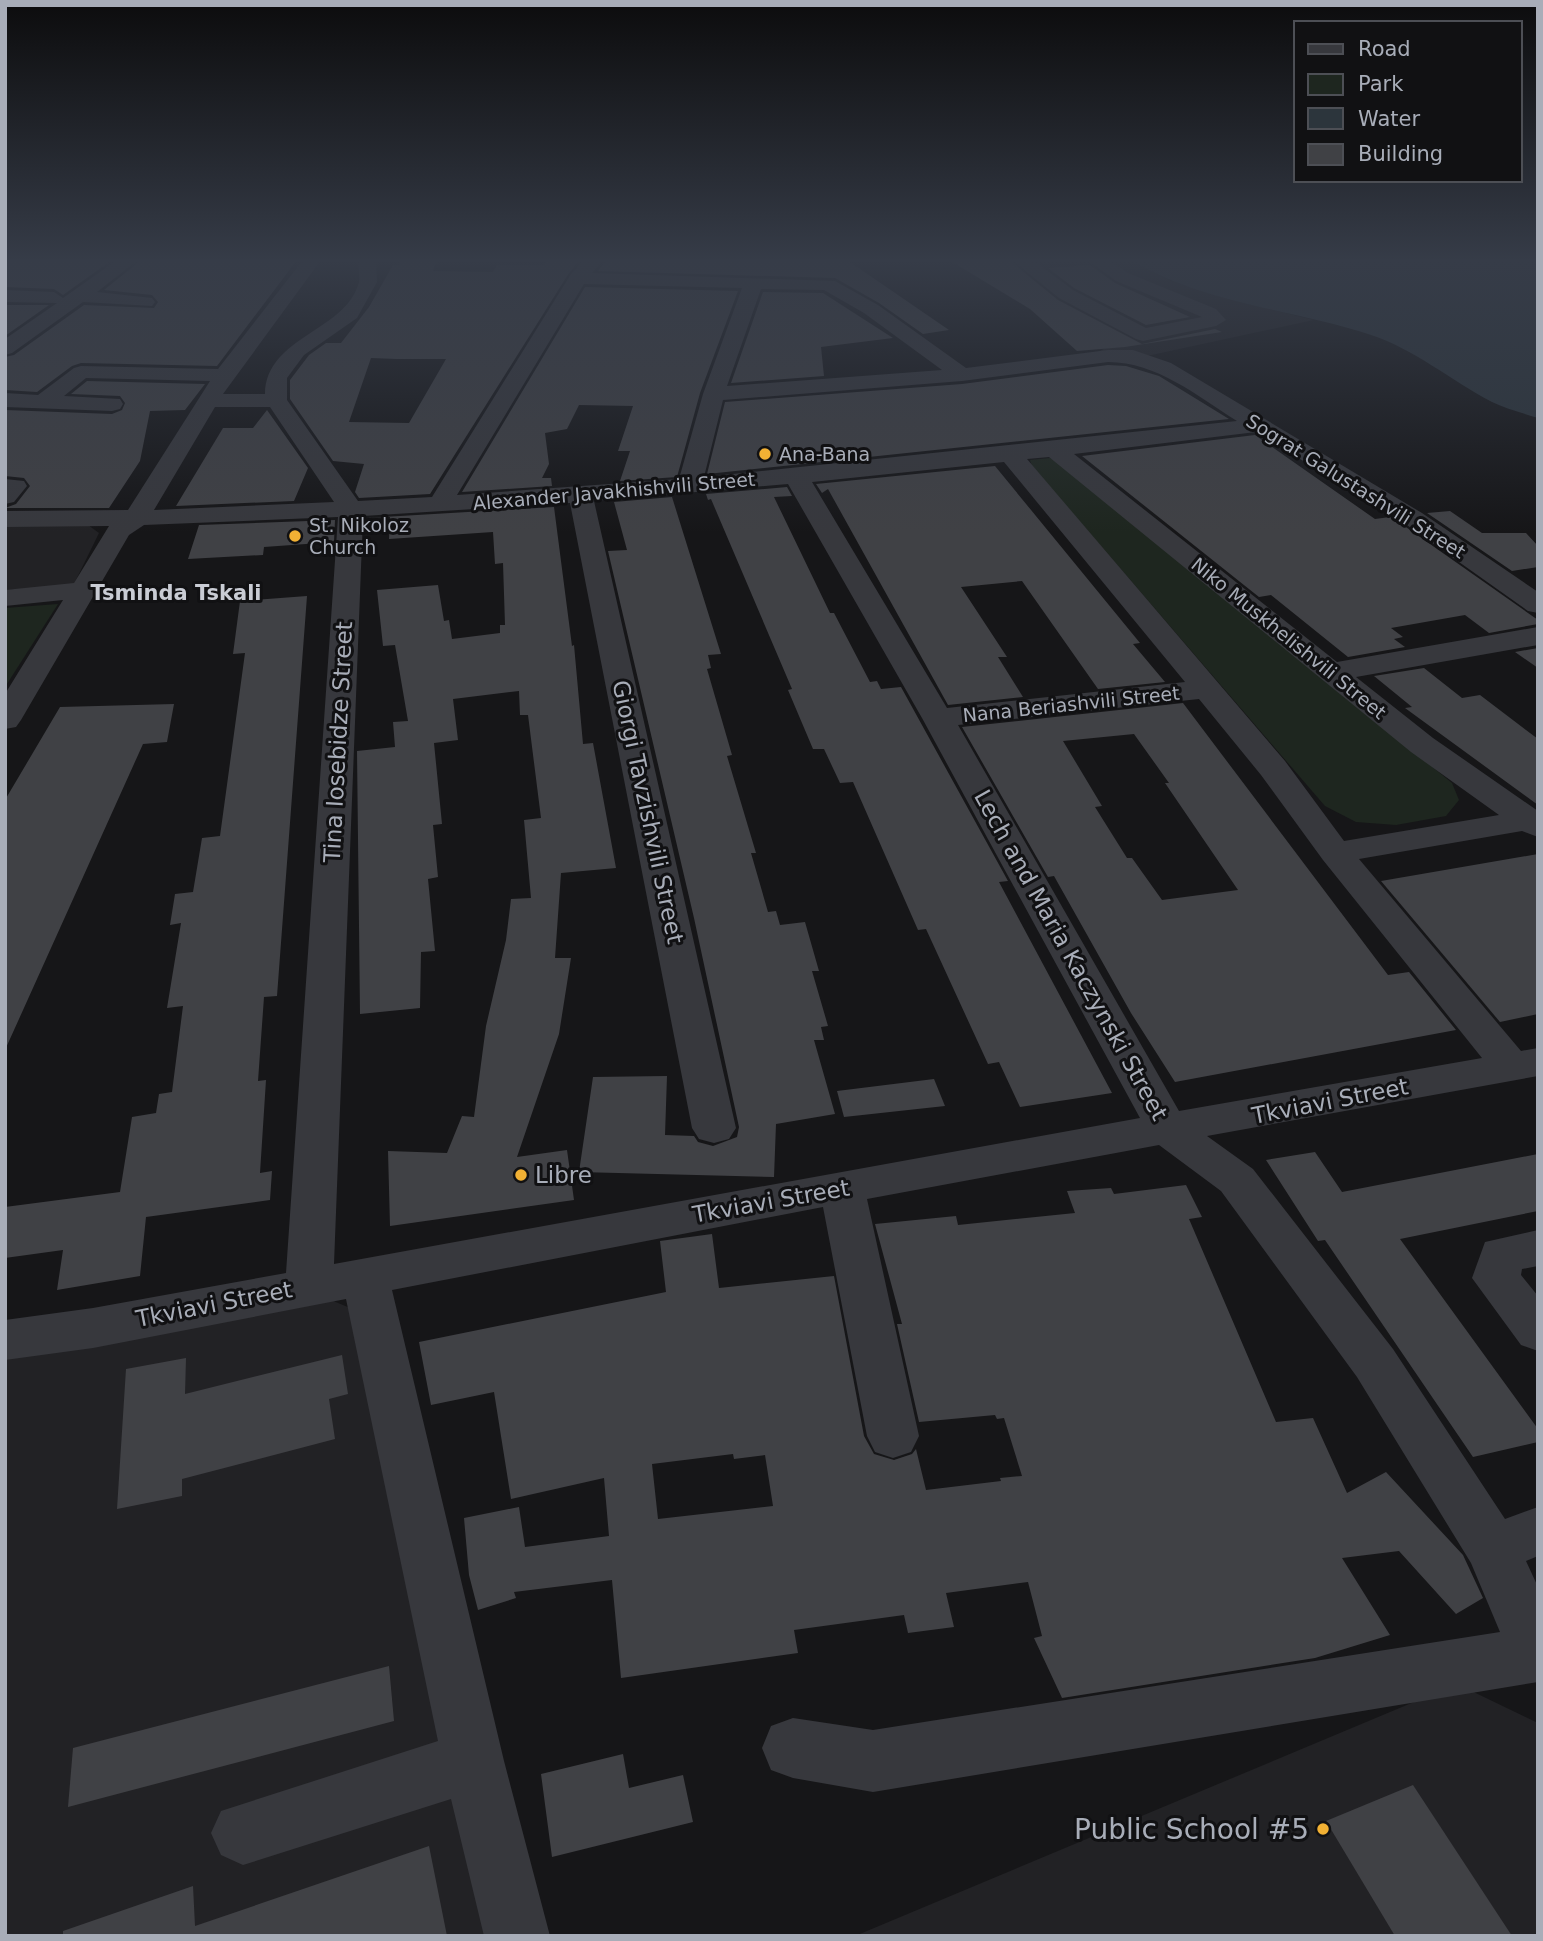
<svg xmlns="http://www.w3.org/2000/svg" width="1543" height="1941" font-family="'DejaVu Sans',sans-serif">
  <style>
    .built { fill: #222225 }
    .green { fill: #1e261f }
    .water { fill: #2c353c }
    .building { fill: #404145; fill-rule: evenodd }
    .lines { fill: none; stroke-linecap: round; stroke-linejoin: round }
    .minor { fill: #37383d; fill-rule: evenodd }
    .poi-dot { fill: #f2b134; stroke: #111113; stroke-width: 2.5 }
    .labels { text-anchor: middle; stroke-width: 6; stroke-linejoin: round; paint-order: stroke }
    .far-poi-label { font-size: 19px; fill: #a8adb8; stroke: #111113; text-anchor: start }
    .far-street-label { font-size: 19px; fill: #a8adb8; stroke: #111113 }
    .far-quarter-label { font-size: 21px; font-weight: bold; fill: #c9ccd4; stroke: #111113 }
    .street-label { font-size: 23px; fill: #a8adb8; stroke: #111113 }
    .poi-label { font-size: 23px; fill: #a8adb8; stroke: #111113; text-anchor: start }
    .near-poi-label { font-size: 28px; fill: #a8adb8; stroke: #111113; text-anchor: end }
  </style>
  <rect width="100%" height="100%" fill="#161618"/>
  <!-- built -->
  <g class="built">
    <polygon points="986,260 1131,260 1169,280 1228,299 1314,320 1147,356 1098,352 1123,338"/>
    <polygon points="5,524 88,525 99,533 73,586 5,590"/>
    <polygon points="331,1300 350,1308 486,1936 5,1936 5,1355"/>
    <polygon points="1457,1684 1538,1723 1538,1936 855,1936"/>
  </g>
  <!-- green -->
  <g class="green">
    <polygon points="1050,458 1061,463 1452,783 1459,800 1446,816 1396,825 1356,822 1325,806 1032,466 1030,460"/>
    <polygon points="58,604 5,687 5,608"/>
  </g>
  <!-- water -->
  <path class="water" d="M1131 260H1538V418C1523 413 1506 409 1492 402 1452 381 1414 349 1371 335 1291 309 1204 304 1131 260Z"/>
  <!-- building -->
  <g class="building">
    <polygon points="5,260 112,260 63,295 54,289 5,287"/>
    <polygon points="191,260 297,260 217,366 81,363 72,366 37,392 5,390 5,357 14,355 84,305 154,308 158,302 152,295 104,290 140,261"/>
    <path d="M401 260H437L433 271 493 272 497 265H544L548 260H580L569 273 430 494 359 498 355 492 364 464 333 461 290 399V380L309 355 326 343H341L369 307 393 265H399ZM371 358 397 359H446L409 423 349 422Z"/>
    <polygon points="606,260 847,260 949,330 923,334 879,303 835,278 598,271"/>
    <polygon points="949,260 1009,260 1058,300 1142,344 1215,329 1222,332 1125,347 1077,351 1030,309"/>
    <polygon points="1090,265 1115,283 1190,317 1146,325 1074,288 1048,268"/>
    <polygon points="585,287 738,291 700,393 677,477 620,481 630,451 618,451 633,406 579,405 567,429 545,433 549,464 542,478 551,478 552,486 462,492"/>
    <polygon points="763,292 823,293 893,338 821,347 824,376 731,383"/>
    <polygon points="5,305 49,305 5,336"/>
    <polygon points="1108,365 1126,366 1159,376 1229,419 707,474 725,402 962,384"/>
    <polygon points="87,381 205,384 185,410 150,411 140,461 109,508 5,508 16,504 30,486 24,478 5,476 5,410 112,414 122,410 125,403 120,396 71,394"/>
    <polygon points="267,410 308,468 294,501 176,506 223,428 253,428"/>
    <polygon points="1255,435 1375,519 1390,517 1403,525 1538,620 1538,624 1489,633 1465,615 1391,628 1403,637 1394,639 1405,647 1348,657 1271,595 1259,597 1082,456"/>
    <polygon points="995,466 1140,643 1133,644 1165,682 1098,689 1022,581 961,587 1007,657 998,657 1023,697 948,705 828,489 822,493 816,484"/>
    <polygon points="787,487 792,496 774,497 830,613 834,613 870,682 877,681 881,689 901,687 1008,881 999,882 1112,1093 1020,1107 999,1062 988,1064 926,929 918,930 853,782 840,783 824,749 813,749 788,690 792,689 711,499 708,500 706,494"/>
    <polygon points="672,497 721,654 708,655 711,668 707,669 732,755 727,756 756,853 751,853 768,912 776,911 780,925 805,922 819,971 812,971 828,1026 821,1027 824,1040 814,1040 835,1114 776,1124 774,1177 579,1172 593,1077 667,1076 665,1135 694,1136 698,1142 713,1146 737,1137 739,1127 694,918 608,551 627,550 614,502"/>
    <polygon points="554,507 572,646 574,645 583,744 593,743 616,868 561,873 555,958 571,958 559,1034 517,1157 567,1150 574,1200 390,1226 388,1151 447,1153 462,1116 474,1117 486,1026 506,940 511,899 531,898 524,820 541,818 528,715 520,715 519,691 453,699 458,740 434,743 442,824 433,825 438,877 428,879 435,951 421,952 420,1008 360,1014 357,751 395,747 393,722 408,721 395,645 383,646 377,590 438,585 444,621 449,620 452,639 500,633 500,625 505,625 503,563 495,564 493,532 389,539 390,517 366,518"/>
    <polygon points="1450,511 1482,533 1526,533 1538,546 1538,567 1512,571 1427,513"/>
    <polygon points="335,520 334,542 264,547 263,555 188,559 199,525"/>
    <polygon points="307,596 277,996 264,997 258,1081 266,1080 260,1173 272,1171 270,1200 146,1217 140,1276 57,1290 63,1250 5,1258 5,1207 120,1192 132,1117 156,1113 159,1094 172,1092 183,1006 167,1008 181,923 170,925 175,894 193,892 202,838 220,836 245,653 233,654 240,601"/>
    <polygon points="1538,648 1538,668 1515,652"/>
    <polygon points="1424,668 1462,698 1480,695 1538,739 1538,805 1405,708 1412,707 1374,676"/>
    <path d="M1183 703 1388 975 1409 972 1456 1030 1175 1082 1131 1013 1054 876 1048 877 962 727ZM1134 734 1169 783H1165L1238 890 1162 900 1132 858H1127L1095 807 1102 806 1063 741Z"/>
    <polygon points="174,704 167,742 143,744 5,1050 5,800 60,707"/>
    <polygon points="1538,854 1538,1014 1500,1022 1381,881"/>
    <polygon points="934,1079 945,1106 844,1117 837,1091"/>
    <polygon points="1315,1152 1342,1192 1538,1154 1538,1211 1400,1239 1538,1429 1538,1442 1473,1457 1325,1240 1318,1241 1266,1160"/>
    <path d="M1186 1185 1202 1217 1189 1219 1276 1422 1313 1418 1347 1493 1386 1472 1463 1555 1483 1598 1456 1614 1399 1551 1342 1558 1390 1635 1315 1658 1062 1698 1034 1638 1042 1636 1028 1582 946 1593 954 1627 908 1633 904 1615 794 1630 798 1653 621 1678 612 1580 514 1592 516 1598 478 1610 469 1575 464 1518 519 1507 525 1547 609 1536 604 1478 511 1499 494 1392 431 1405 419 1342 666 1292 660 1241 712 1234 719 1288 834 1276 864 1436 874 1454 894 1460 912 1454 916 1449 926 1490 1001 1481 1000 1478 1022 1476 1004 1418 997 1419 995 1415 919 1422 897 1324H902L875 1224 956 1216 958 1225 1075 1213 1067 1191 1111 1188 1114 1194ZM733 1454 734 1459 765 1455 773 1506 658 1519 652 1464Z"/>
    <polygon points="342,1355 348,1394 329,1399 335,1439 182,1479 182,1496 117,1509 126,1369 186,1358 185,1394"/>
    <polygon points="389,1666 394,1721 68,1807 73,1748"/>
    <polygon points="623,1754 629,1788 683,1775 693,1822 552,1857 541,1774"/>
    <polygon points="1413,1785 1512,1936 1395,1936 1326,1821"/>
    <polygon points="429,1846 447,1936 63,1936 63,1931 193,1886 195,1926"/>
  </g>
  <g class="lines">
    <!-- minor -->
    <g class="minor">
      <polygon points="117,260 138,260 97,292 152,298 155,302 152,306 83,302 12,353 5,355 5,339 57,303 5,302 5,290 54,292 63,298"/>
      <path d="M303 260H321L223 394H265C266 336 346 332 359 282 360 276 358 266 358 260H376L377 282 357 318 304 355 287 378V400L358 501 432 497 571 274 584 260H603L592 273 835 281 878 305 966 368 1108 350H1133L1171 363 1422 513 1538 592V613L1528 611 1404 523 1256 432 1074 454 1337 662 1538 627V645L1356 677 1433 738 1538 811V837L1522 831 1359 859 1521 1051 1538 1048V1076L1207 1136 1253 1169 1393 1349 1505 1519 1538 1507V1556L1526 1561 1538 1587V1682L873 1792 793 1778 771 1770 762 1748 771 1726 793 1718 873 1730 1500 1632 1471 1563 1357 1377 1221 1191 1159 1145 867 1199 919 1436 911 1452 893 1458 875 1452 867 1436 823 1207 392 1290 504 1761 550 1936H484L451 1799 243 1865 221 1855 211 1833 221 1811 438 1741 346 1299 93 1348 5 1360V1320L93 1308 286 1273 338 517 144 525 129 535 21 720 16 727 5 729V694L63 600 5 606V590L74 583 109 526 5 527V511L128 510 210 381 86 378 64 396 120 399 123 404 120 409 112 411 5 407V393L38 395 74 368 81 366 218 369ZM584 284 742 288 703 394 679 479 457 495ZM761 289 824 290 864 313 942 370 727 386ZM1108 362C1157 362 1197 396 1237 421L704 477 723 400 962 381ZM215 407H270L334 502 154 510ZM1049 457 1411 752 1499 815 1344 841 1285 761 1027 459ZM1004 462 1185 682 947 708 812 482ZM788 484 922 718 1140 1118 334 1264 363 516 570 503 692 1128 699 1139 714 1143 729 1139 736 1128 594 501ZM1199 699 1261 775 1323 860 1482 1058 1179 1111 958 725Z"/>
      <polygon points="1012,260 1033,260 1073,290 1146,328 1202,317 1116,281 1088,260 1109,260 1128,273 1216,309 1226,320 1216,326 1143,341 1136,339 1059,298"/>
      <polygon points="5,479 24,481 27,486 14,502 5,504"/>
      <polygon points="1538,1230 1538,1266 1522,1269 1521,1275 1538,1296 1538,1351 1521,1345 1472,1278 1485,1242"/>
    </g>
  </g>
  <!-- sky -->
  <linearGradient id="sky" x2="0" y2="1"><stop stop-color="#0c0c0d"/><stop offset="0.49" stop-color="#363c48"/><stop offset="1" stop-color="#363c48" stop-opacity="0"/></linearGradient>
  <rect width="1543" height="532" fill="url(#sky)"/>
  <!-- markers -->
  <g class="poi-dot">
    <circle cx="765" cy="454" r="7"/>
    <circle cx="295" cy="536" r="7"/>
    <circle cx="521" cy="1175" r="7"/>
    <circle cx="1323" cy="1829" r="7"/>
  </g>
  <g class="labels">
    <!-- far-poi labels -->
    <g class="far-poi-label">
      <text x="779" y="461">Ana-Bana</text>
      <text x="309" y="532">St. Nikoloz<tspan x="309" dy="22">Church</tspan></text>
    </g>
    <!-- far-street labels -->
    <g class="far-street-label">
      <text transform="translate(1356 486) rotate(32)" y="7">Sograt Galustashvili Street</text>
      <text transform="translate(614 491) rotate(-5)" y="7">Alexander Javakhishvili Street</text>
      <text transform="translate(1289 638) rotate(39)" y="7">Niko Muskhelishvili Street</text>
      <text transform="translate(1071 704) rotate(-6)" y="7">Nana Beriashvili Street</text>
    </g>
    <!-- far-quarter labels -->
    <g class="far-quarter-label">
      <text x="176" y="600">Tsminda Tskali</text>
    </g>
    <!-- street labels -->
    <g class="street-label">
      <text transform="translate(338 742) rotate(-87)" y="8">Tina Iosebidze Street</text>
      <text transform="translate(648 812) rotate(78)" y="8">Giorgi Tavzishvili Street</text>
      <text transform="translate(1071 955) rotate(61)" y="8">Lech and Maria Kaczynski Street</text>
      <text transform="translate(1330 1101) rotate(-11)" y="8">Tkviavi Street</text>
      <text transform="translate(771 1201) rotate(-10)" y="8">Tkviavi Street</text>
      <text transform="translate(214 1304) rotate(-11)" y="8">Tkviavi Street</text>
    </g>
    <!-- poi labels -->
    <g class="poi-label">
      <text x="535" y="1183">Libre</text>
    </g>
    <!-- near-poi labels -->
    <g class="near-poi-label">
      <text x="1309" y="1839">Public School #5</text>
    </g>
  </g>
  <!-- border -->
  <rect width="1543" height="1941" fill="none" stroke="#a8adb8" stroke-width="14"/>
  <!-- legend -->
  <rect x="1294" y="21" width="228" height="161" fill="#111113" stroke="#4d4f55" stroke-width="2"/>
  <rect x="1308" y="44" width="35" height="10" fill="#37383d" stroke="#4d4f55" stroke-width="2"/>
  <text x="1358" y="56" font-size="21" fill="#a8adb8">Road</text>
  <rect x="1308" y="74" width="35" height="21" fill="#1e261f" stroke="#4d4f55" stroke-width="2"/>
  <text x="1358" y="91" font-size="21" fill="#a8adb8">Park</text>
  <rect x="1308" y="108" width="35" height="21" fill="#2c353c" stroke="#4d4f55" stroke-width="2"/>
  <text x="1358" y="126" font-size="21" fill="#a8adb8">Water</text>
  <rect x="1308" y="144" width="35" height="21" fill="#404145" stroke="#4d4f55" stroke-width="2"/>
  <text x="1358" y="161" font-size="21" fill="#a8adb8">Building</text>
</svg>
